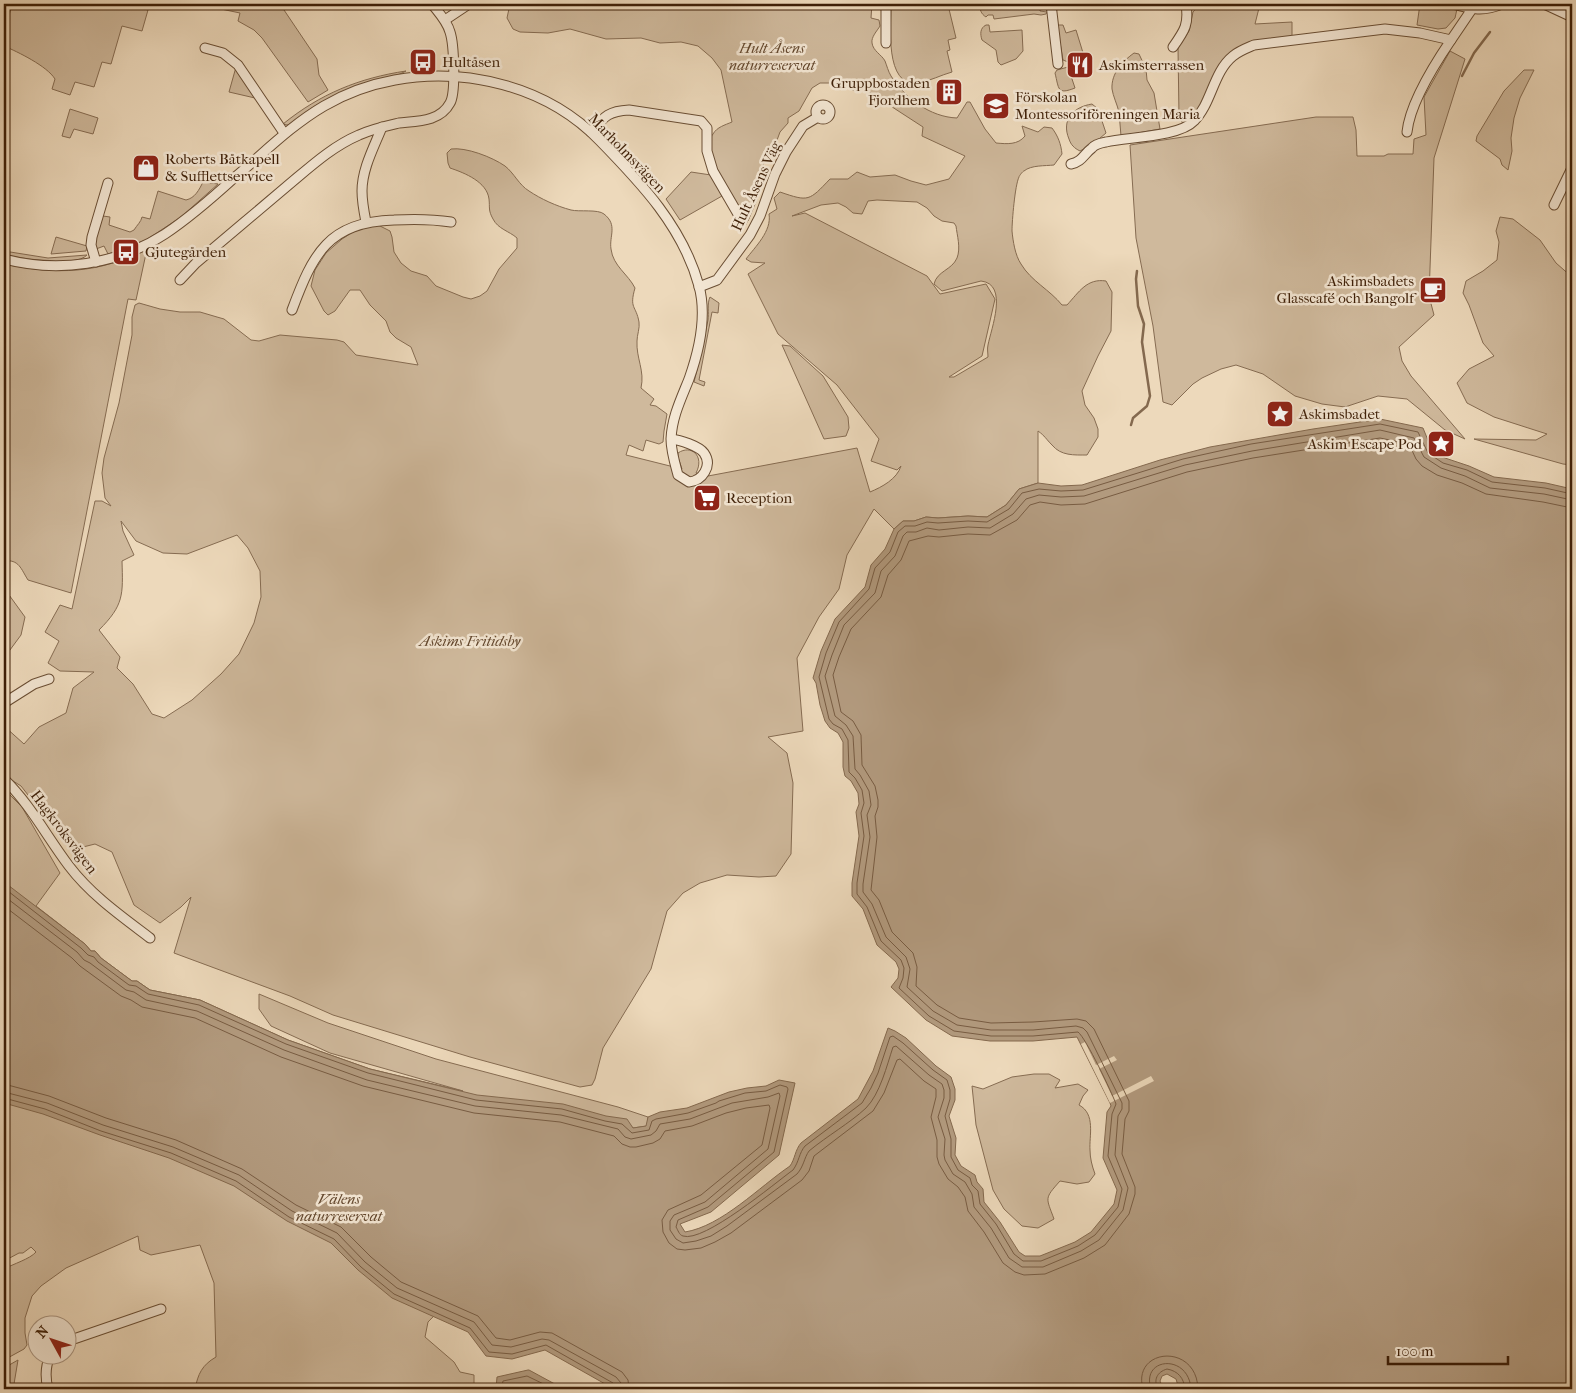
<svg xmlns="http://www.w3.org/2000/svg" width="1576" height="1393" font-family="'IM FELL French Canon',serif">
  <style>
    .green { fill: #cfb99c; stroke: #866c52; fill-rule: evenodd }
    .water { fill: #b29a7e; stroke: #84694e }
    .pier { fill: #edd9bb }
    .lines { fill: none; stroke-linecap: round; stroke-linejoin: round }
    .shore { stroke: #785c42; stroke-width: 1 }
    .stream { stroke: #84694e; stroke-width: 2.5 }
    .minor-casing { stroke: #6a4e34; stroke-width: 11 }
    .minor { stroke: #f3e6d3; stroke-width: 9 }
    .labels { text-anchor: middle; stroke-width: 5; stroke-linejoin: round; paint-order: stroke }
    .park-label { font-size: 15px; font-style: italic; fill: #62462c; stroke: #f3e6d3 }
    .poi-label { font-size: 15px; fill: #3e1f07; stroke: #f3e6d3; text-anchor: start }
    .street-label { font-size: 15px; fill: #3e1f07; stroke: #f3e6d3 }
  </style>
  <rect width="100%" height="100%" fill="#edd9bb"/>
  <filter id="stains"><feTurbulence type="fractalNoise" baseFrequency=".004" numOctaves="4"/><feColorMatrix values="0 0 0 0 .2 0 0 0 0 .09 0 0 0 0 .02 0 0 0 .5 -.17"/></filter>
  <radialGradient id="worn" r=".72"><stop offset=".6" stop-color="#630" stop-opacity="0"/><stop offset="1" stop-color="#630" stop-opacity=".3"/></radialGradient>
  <!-- green -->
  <g class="green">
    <path d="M12 4H128L129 5 148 10 142 31 122 26 111 64 102 62 94 87 75 82 70 95 52 89 55 79C47 66 18 52 4 46V35Z"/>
    <polygon points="167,4 255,4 269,6 275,4 295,4 284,10 317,59 319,75 328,90 308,102 262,38 254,30 238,21 240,13 221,9 167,8"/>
    <path d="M510 4H872L871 18 879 20 880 26C877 31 871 37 872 43 873 51 882 55 885 61 887 66 888 71 891 76 905 98 930 117 957 118L967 102H970L985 129 996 143C1007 144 1018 145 1025 136L1022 126 1038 132 1044 127 1052 128C1058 136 1061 144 1062 154L1054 165C1045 166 1031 165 1024 171 1023 171 1019 176 1019 177 1015 185 1012 221 1012 231 1013 241 1015 255 1021 264 1031 281 1050 290 1062 305H1067C1079 292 1087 278 1106 281L1112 292 1111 331 1098 356 1082 391 1085 405 1094 418 1098 429V437L1087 455C1074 455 1061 456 1052 445 1046 439 1045 436 1038 431V483L1019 489 1006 505 987 517 968 516 938 518 926 517 914 521H903L894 529 874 509 847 555 839 589 819 617 797 658 803 731 768 737 787 753 793 783 791 854 776 876 759 877 727 875 700 883 683 893 667 911 651 969 603 1048 595 1079 592 1085 580 1087 470 1057 333 1015 290 996 174 953 191 897 181 907 160 923 134 905 112 852 95 844 79 848 60 836 21 786 10 779 4 774V726L24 744 39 727 66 713 73 688 94 672 60 671 48 663 59 641 45 632 60 605 72 609 95 501H102L111 506 105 498 102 473 104 458 119 403 132 335V317L135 305 139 303 160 309 180 312H200L217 317 224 319 251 340 259 341 280 335 337 340 344 342 356 355 418 365 411 347 396 338 390 332 386 321 370 305 360 290H350L335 311 328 315 324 311 311 286 315 270 326 253 342 239 353 232 365 228 378 225 390 231 392 237 394 252 401 263 411 271 427 276 436 286 463 297 471 299 480 296 487 291 499 269 517 248V238C509 231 498 229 493 219 488 210 490 208 489 199 487 182 465 173 450 168L448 163 447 153 451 149C466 147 492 157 505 166 514 173 519 185 529 191 541 199 556 206 571 210 579 212 598 209 604 214 618 225 609 236 611 249 613 266 628 274 635 288 629 309 636 305 639 322 640 328 637 335 637 341 636 358 645 371 641 388L654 399 650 405 656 406 667 414 664 431 663 442 659 444 646 440 643 451 629 445 626 455 682 469 678 457V453C691 444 705 456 696 473L708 476 857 448 870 492C882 487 897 479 901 466L897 470 871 461 879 439 837 385 778 334 748 274 765 263 751 262 746 259C755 247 772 231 769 214L777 209 774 198 780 192C809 202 809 201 830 179H848L857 172 870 177 895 175 911 181 926 185 949 179 965 156 922 136 923 127 866 90 857 92 838 83H820L812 88 799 111 788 118V123L780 132 773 151 765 160 756 186 758 197 748 221C734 197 710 175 711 145 711 141 710 138 713 134 717 127 725 125 732 122L721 70 712 58 698 46 681 42 660 43 641 38 606 39 570 29 548 33 520 32 513 29 507 18ZM877 200 917 202 927 208 934 216 942 221 954 223 956 226C957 235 961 248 957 258 952 270 937 271 934 284L942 291 981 281C1009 284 991 329 988 345 987 349 988 353 988 357L954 377H949L982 356 995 299 986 284 940 294 927 276 805 213 792 216 821 205 838 203 846 207 853 213 862 214 868 201ZM121 521 136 541 163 553 187 554 237 535 248 548 260 571 261 597 254 623 239 654 221 674 192 700 164 718 152 714 133 684 117 668 120 657 99 630C124 605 123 595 122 561L134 555 123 531Z"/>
    <path d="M891 4H952L948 5 956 38 948 40 950 50 947 51 952 72C941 75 930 81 918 83 884 88 891 24 891 4Z"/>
    <path d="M981 4H1040V11L1047 12 1046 14 1041 15 1034 14 994 19 993 15H988L986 17C981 14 979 9 981 4Z"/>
    <polygon points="1200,4 1260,4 1255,24 1292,22 1292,36 1248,43 1216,73 1198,110 1190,119 1183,124 1179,116 1178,48 1189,31 1193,12"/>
    <polygon points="1420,4 1437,4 1457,9 1455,18 1446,28 1438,29 1417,25"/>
    <path d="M986 25H989L990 32 1022 30 1023 51 1016 59 1001 65 998 62 996 50 982 40C980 34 980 28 986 25Z"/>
    <polygon points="1057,25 1063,25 1066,33 1076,30 1084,56 1068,62 1063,60"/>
    <polygon points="1450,51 1465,59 1434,158 1429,296 1434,315 1399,347 1402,361 1411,376 1465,439 1445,430 1407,399 1378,396 1345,407 1322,404 1295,396 1263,374 1236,365 1221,369 1202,378 1193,384 1172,405 1163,402 1153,326 1136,238 1130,145 1316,117 1353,117 1356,130 1357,156 1384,156 1388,154 1413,154 1414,139 1426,135 1424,97"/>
    <path d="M1134 53 1139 54 1146 69 1147 80 1154 93 1160 129 1121 136C1120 128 1120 120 1119 112 1117 104 1113 96 1112 89 1111 73 1123 61 1134 53Z"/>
    <polygon points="236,67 255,98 229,92"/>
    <path d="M1068 67 1075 88C1057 95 1059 89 1055 73L1057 70Z"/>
    <polygon points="1524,70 1534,70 1520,98 1514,118 1511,138 1512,151 1508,170 1502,165 1500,159 1476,141 1477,136 1504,91"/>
    <path d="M406 71C385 83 358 85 336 95 319 102 304 113 290 124L287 125 283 124C320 94 359 78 406 71Z"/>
    <path d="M1092 104 1098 109 1106 133 1093 144 1080 151C1074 148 1071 145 1069 139 1061 120 1073 107 1092 104Z"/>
    <polygon points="70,109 98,118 93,134 74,129 70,138 62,136"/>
    <polygon points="691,172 711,175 722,196 680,220 666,199"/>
    <path d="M203 182 218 184 181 217 146 240 108 254 104 246 96 249 94 244 103 216 110 217 109 225 130 232 134 230C137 225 141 222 142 217L150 219 158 191 186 200C195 198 199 190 203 182Z"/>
    <polygon points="1500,217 1513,219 1540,240 1556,263 1572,277 1572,465 1563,464 1474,439 1536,440 1547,434 1494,417 1467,403 1457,383 1469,369 1494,356 1483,343 1469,305 1463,293 1466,281 1483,271 1497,260 1499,242 1496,231"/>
    <polygon points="56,237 87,246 86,251 51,254"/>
    <path d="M147 249 136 300 128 299 71 593 28 580C21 569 19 559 4 561V264C57 275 98 274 147 249Z"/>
    <path d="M4 251 48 258 87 255C75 268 21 258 4 255Z"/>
    <path d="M710 297 719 303 718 313 712 312 699 380 705 382 704 386 694 382C699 362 704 341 708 320 709 313 707 303 710 297Z"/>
    <polygon points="782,345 790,346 823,376 848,417 849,428 846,436 824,439"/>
    <polygon points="4,588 25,617 21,635 7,654 4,661"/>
    <path d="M4 789 22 807 60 873 36 906 85 944 91 951H95L101 958 132 981H137L150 990 200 1000 288 1040 370 1069 463 1091 330 1053 271 1026 259 1009V994L328 1023 436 1059 618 1107 648 1117 647 1126 633 1128 626 1120 428 1322 425 1337 454 1362 460 1372 474 1375V1389H195C198 1374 202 1365 216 1357L214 1283 200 1245 151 1255 140 1250 138 1236 66 1268 41 1286 32 1296 25 1318V1333L27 1345 24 1349 4 1360V1269C13 1264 30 1259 36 1252L31 1247 23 1253H19L4 1261V1262Z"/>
    <path d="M1034 1074H1049L1060 1080 1055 1088 1078 1084 1088 1090 1083 1096 1079 1105C1096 1114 1089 1136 1090 1150 1090 1158 1092 1166 1095 1174L1089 1182 1077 1184 1060 1181C1044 1199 1046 1197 1054 1219L1038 1228 1022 1226 1004 1209 993 1190 976 1125 972 1086 983 1089 1012 1077Z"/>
    <polygon points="18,1360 14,1384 15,1389 4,1389 4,1368"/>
  </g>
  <!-- water -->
  <g class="water">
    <path d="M1380 419 1423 428 1432 450 1445 458 1469 466 1494 477 1546 483 1572 489V1389H1179L1176 1379 1167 1374 1162 1376 1160 1381 1162 1386 1165 1384 1166 1385 1167 1389H614L545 1350 512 1359 486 1356 468 1332 392 1298 358 1270 331 1243 287 1221 234 1186 169 1158 100 1135 43 1114 4 1103V882L85 944 91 951H95L101 958 132 981H137L150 990 200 1000 288 1040 370 1069 477 1095 563 1104 606 1116 627 1119 633 1128 646 1126 648 1117 660 1112 687 1108 729 1092 747 1088 766 1086 779 1080 795 1083 779 1155 711 1212 680 1224 685 1232C722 1226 759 1187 790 1166 795 1159 795 1150 801 1143L858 1099 873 1071 888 1028 895 1031 906 1038 936 1066 951 1077 955 1089V1100L949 1116 956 1138 955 1155 961 1166 975 1175 977 1182 983 1189 984 1202 1000 1222 1019 1252 1025 1256H1040L1075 1242 1091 1232 1114 1204 1117 1190 1103 1158 1107 1112 1111 1106 1110 1103 1077 1037 1033 1041H990L952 1036 926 1020 891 987 898 978 899 969 896 962 877 945 863 909 852 896V883L859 836 856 812 859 804 858 793 851 781 845 776 843 767V742L838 733 830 728 825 721 820 705 816 683 813 678 821 651 835 619 865 587 871 565 885 549 894 529 903 521H914L926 517 938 518 968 516 987 517 1006 505 1019 489 1038 483 1061 486 1082 485 1160 460 1210 447 1313 429Z"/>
    <polygon points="528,1370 529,1370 564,1389 496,1389 497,1377"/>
  </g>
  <!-- pier -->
  <polygon class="pier" points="1085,1042 1096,1065 1114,1056 1117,1060 1099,1069 1112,1096 1151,1076 1154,1081 1110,1103 1081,1044"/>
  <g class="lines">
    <!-- shore -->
    <g class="shore">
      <path d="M4 888 81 948 88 955 94 957 98 962 129 985 136 986 148 994 199 1005 286 1044 368 1073 476 1100 562 1109 605 1121 622 1124 632 1133 649 1130 652 1121 656 1119 688 1113 716 1103 719 1101 745 1093 766 1091 780 1085 787 1087 788 1089 774 1152 708 1207 678 1220 676 1227C678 1230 679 1235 683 1236 704 1243 775 1183 793 1170 799 1162 799 1153 805 1146L862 1103 871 1088 878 1073 890 1037 893 1036 903 1043 933 1070 947 1080 950 1090V1099L945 1116 951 1139V1157L958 1170 970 1178 972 1185 978 1191 980 1204 996 1224 1014 1254 1023 1261H1041L1078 1246 1095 1235 1118 1207 1122 1189 1108 1156 1112 1114 1116 1104C1112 1093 1086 1038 1078 1032L1033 1036H991L954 1031 929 1016 899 988 903 978 904 968 901 960 881 941 867 907 857 894V883L864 836 861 813 864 803 862 790 855 778 849 772 848 740 842 729 833 724 829 719 819 677 826 653 839 622 869 589 875 568 890 552 898 532 905 526H915L927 522 938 523 968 521 987 522 1009 509 1022 493 1039 489 1061 491 1083 490 1183 459 1251 444 1380 424 1418 432 1428 453 1443 463 1467 470 1492 482 1545 488 1572 494"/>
      <path d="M4 896 77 952 84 960 90 963 126 990 134 992 146 1000 197 1011 284 1050 367 1080 475 1106 561 1115 618 1129 625 1137 631 1139 651 1135 656 1131 660 1124 690 1119 732 1103 768 1097 779 1093 780 1096 768 1149 705 1202 674 1215 670 1221V1230L676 1239 683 1243 696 1241 711 1236 727 1226 797 1174C804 1166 804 1158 809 1151 827 1136 850 1123 866 1108 880 1094 887 1065 893 1047L896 1046 929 1075 942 1084 944 1090V1098L938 1117 945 1139 944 1155 945 1160 953 1174 965 1182 972 1194 974 1207 991 1228 1009 1258 1022 1267H1043L1081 1251 1099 1240 1123 1210 1128 1188 1115 1155 1118 1116 1122 1109V1103L1087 1032 1083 1028 1076 1026 1033 1030H991L957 1025 933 1011 907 987 910 969 906 957 886 937 872 904 863 892V884L870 837 867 815 871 805 869 791 860 775 855 769 853 736 846 725 835 716 825 676 832 655 844 625 875 593 881 571 895 556 903 536 907 532H916L927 528 939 530 968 527 990 528 1013 514 1026 499 1039 495 1061 497 1084 496 1185 465 1252 451 1380 430 1414 438 1424 457 1441 468 1465 476 1490 488 1544 494 1572 500"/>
      <polyline points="4,906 72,958 80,966 121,996 131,1000 142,1007 195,1018 281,1057 363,1086 474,1113 560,1122 614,1136 622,1144 630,1147 636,1147 653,1143 660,1139 665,1131 692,1126 726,1113 746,1108 769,1105 770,1108 762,1145 701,1195 668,1210 662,1220 663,1232 669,1243 677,1249 685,1250 701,1248 715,1242 731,1233 802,1180 809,1171 814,1156 873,1111 884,1093 897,1060 900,1059 924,1081 936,1089 936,1097 931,1117 937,1140 937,1157 939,1164 948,1179 958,1187 965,1197 968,1211 984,1232 1003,1263 1015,1272 1024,1275 1045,1274 1084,1258 1105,1245 1129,1214 1135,1194 1135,1187 1122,1154 1125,1119 1129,1111 1129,1101 1094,1029 1086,1021 1077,1019 1033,1022 991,1023 959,1018 937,1005 916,986 917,967 913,953 892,932 879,900 871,890 877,837 875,816 878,807 878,800 875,786 862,765 861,735 853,721 841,712 833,675 839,657 851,629 881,597 888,575 901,560 909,541 928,536 939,537 968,534 990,535 1017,520 1030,505 1040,502 1061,505 1085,504 1187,472 1253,458 1380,438 1409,444 1416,459 1422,466 1437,475 1462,483 1486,494 1543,502 1572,508"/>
      <polyline points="4,1084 49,1096 106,1118 176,1140 242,1169 296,1205 341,1227 371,1257 401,1282 478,1316 496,1338 510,1340 540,1332 552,1333 622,1372 628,1380 629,1389"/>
      <polyline points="4,1092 47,1103 103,1125 173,1147 239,1175 292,1211 337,1233 365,1262 397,1288 474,1322 492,1345 511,1347 542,1339 549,1340 616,1377 621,1383 622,1389"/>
      <polyline points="4,1098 45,1109 101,1131 171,1153 236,1181 289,1217 334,1239 361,1267 394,1294 470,1328 489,1352 512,1354 546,1345 613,1383 615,1385 615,1389"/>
      <polyline points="501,1389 503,1381 527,1376 554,1389"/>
      <path d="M1143 1389C1131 1348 1197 1342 1198 1389"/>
      <path d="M1151 1389C1140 1357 1189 1353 1191 1389"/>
      <path d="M1158 1389C1153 1380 1157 1372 1167 1369 1178 1371 1184 1378 1185 1389"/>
    </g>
    <!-- stream -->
    <g class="stream">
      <polyline points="1462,76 1474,53 1490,32"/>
      <polyline points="1131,425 1133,418 1147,406 1150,396 1142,342 1144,324 1138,306 1136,279 1137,271"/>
    </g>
    <!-- minor casing -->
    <g class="minor-casing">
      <g id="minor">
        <polyline points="1051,4 1058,64"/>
        <path d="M1453 4C1472 9 1483 12 1502 4"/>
        <polyline points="1544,4 1572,17"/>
        <polyline points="445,20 469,4"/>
        <polyline points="886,43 886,4"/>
        <path d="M1173 47C1185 30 1189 24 1186 4"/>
        <polyline points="205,48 223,53 238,65 284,133"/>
        <circle cx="823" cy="112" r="7"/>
        <path d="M591 132C604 117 608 111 629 110L701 121 707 128V151L713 171 742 221"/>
        <path d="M1407 132C1410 103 1434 65 1451 40"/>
        <path d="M1071 164C1082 162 1084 154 1092 148 1095 144 1101 143 1106 142 1128 137 1179 137 1194 121 1212 103 1213 72 1233 56 1239 51 1247 48 1254 45L1385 29 1420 33 1451 40 1472 9"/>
        <polyline points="1554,205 1572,168"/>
        <path d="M366 222C364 212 362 201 362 191 362 169 374 147 382 127"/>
        <path d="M4 259C58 273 117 265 165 234 189 218 212 198 234 178 264 153 290 126 324 106 368 80 420 72 470 78 520 85 565 105 600 141 641 183 683 227 699 286 707 316 699 351 689 379 681 399 672 417 671 439 671 451 675 464 678 475L689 482C702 481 713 466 704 453 699 446 680 440 671 439"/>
        <polyline points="96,262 91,245 92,237 108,183"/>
        <path d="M180 280 196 263C226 238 256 212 286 187 309 168 331 147 359 135 372 129 386 126 399 123 417 121 440 122 450 103 456 93 454 44 450 32 447 21 439 13 432 4"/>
        <polyline points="699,287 717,280 750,235 760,216 775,174 786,152 803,126 818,117"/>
        <path d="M292 310C313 254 328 222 394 220 413 219 432 219 451 222"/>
        <polyline points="4,703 34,684 49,679"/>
        <path d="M4 779C30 804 47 837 69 866 91 895 121 916 150 938"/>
        <polyline points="68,1341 161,1309"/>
        <path d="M48 1389C45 1377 45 1367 50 1356"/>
      </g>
    </g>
    <!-- minor -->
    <use href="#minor" class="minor"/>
  </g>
  <!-- icons -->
  <defs>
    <g id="bus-square" transform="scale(1.4375)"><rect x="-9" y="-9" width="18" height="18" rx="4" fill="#8f2418" stroke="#f3e6d3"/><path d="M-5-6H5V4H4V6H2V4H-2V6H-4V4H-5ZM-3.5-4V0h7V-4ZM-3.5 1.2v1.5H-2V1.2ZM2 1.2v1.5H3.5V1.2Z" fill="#fff"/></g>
    <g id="restaurant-square" transform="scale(1.4375)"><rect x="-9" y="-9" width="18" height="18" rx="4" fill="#8f2418" stroke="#f3e6d3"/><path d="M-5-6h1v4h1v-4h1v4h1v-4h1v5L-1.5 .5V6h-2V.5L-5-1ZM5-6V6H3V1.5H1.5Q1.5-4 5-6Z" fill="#fff"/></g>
    <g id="building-square" transform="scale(1.4375)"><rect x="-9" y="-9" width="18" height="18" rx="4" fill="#8f2418" stroke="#f3e6d3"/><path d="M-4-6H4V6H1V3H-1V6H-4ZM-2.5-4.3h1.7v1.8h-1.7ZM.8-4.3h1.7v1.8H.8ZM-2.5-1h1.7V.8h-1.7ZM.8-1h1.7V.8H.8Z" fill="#fff"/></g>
    <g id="school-square" transform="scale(1.4375)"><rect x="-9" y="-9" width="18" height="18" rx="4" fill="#8f2418" stroke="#f3e6d3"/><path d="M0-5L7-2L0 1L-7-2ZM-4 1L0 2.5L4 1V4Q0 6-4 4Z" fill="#fff"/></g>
    <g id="shop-square" transform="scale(1.4375)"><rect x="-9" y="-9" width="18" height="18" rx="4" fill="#8f2418" stroke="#f3e6d3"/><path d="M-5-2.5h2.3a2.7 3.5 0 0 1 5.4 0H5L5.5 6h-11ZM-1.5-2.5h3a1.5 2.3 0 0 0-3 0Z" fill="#fff"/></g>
    <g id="cafe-square" transform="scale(1.4375)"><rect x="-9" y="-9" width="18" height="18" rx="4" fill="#8f2418" stroke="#f3e6d3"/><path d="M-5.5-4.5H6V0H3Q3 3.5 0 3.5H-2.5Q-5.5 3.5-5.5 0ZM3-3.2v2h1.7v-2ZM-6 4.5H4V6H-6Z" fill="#fff"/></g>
    <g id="sight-square" transform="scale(1.4375)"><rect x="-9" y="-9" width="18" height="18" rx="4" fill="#8f2418" stroke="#f3e6d3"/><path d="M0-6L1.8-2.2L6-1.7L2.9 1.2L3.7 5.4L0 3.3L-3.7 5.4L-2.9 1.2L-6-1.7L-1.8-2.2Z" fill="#fff"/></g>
    <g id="supermarket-square" transform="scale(1.4375)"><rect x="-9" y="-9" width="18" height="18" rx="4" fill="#8f2418" stroke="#f3e6d3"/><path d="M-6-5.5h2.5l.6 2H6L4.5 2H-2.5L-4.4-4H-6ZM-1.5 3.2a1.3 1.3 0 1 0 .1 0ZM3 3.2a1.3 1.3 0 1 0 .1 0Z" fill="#fff"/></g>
  </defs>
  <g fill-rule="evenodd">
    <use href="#bus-square" x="423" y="62"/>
    <use href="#restaurant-square" x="1080" y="65"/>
    <use href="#building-square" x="949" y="92"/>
    <use href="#school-square" x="996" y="106"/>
    <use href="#shop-square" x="146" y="168"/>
    <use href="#bus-square" x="126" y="252"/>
    <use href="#cafe-square" x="1433" y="290"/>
    <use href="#sight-square" x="1280" y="414"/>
    <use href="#sight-square" x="1441" y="444"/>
    <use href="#supermarket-square" x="707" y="498"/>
  </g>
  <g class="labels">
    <!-- park labels -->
    <g class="park-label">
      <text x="772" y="53">Hult Åsens<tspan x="772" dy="17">naturreservat</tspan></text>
      <text x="470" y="646">Askims Fritidsby</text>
      <text x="339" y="1204">Välens<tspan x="339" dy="17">naturreservat</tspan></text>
    </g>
    <!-- poi labels -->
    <g class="poi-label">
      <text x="442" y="67">Hultåsen</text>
      <text x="1099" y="70">Askimsterrassen</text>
      <text x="930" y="88" text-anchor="end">Gruppbostaden<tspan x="930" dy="17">Fjordhem</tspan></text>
      <text x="1015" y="102">Förskolan<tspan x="1015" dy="17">Montessoriföreningen Maria</tspan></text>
      <text x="165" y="164">Roberts Båtkapell<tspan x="165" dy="17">&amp; Sufflettservice</tspan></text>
      <text x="145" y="257">Gjutegården</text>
      <text x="1414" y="286" text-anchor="end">Askimsbadets<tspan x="1414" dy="17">Glasscafé och Bangolf</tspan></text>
      <text x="1299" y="419">Askimsbadet</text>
      <text x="1422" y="449" text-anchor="end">Askim Escape Pod</text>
      <text x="726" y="503">Reception</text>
    </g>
    <!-- street labels -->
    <g class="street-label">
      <text transform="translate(627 153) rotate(46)" y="5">Marholmsvägen</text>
      <text transform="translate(756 186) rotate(-65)" y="5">Hult Åsens Väg</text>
      <text transform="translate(64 832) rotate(53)" y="5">Hagkroksvägen</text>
    </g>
  </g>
  <!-- margin -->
  <rect width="1576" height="1393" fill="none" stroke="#edd9bb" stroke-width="20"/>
  <rect x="5" y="5" width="1566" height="1383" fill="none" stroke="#3e1f07" stroke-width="2.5"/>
  <rect x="10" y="10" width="1556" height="1373" fill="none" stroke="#3e1f07"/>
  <!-- north arrow -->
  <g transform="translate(52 1340) rotate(310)"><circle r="24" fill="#f3e6d3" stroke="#ab9681"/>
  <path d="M0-4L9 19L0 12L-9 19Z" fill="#8f2418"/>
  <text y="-8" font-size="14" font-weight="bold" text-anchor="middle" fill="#3e1f07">N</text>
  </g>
  <!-- scale -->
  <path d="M1388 1356v8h120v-8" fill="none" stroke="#3e1f07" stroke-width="2.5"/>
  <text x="1396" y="1356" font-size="15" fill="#3e1f07" stroke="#f3e6d3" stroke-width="4" paint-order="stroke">100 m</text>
  <rect width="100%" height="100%" filter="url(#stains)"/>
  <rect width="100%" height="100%" fill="url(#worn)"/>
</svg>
